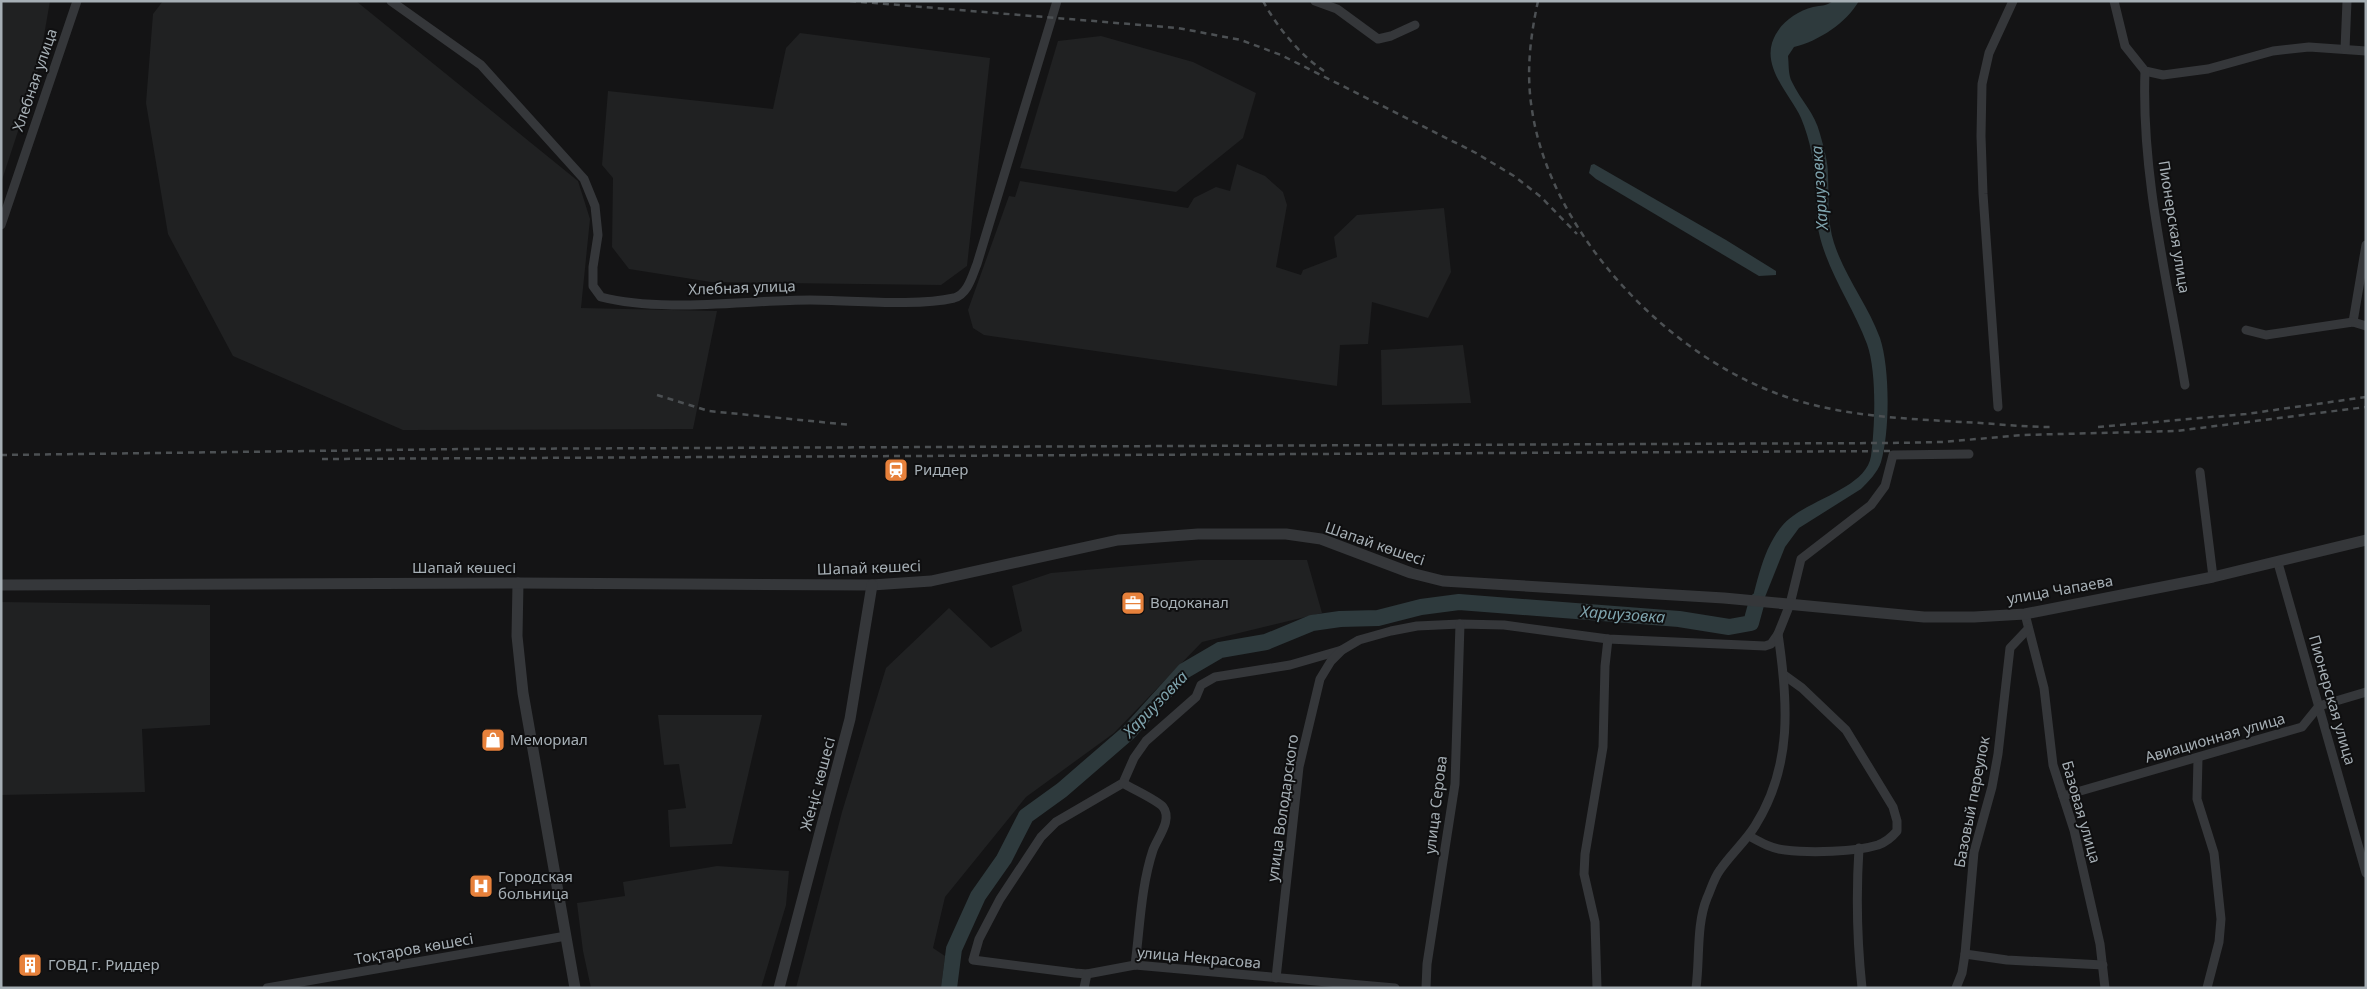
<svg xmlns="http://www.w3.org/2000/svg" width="2367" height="989" font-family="'Noto Sans',sans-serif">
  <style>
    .built { fill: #202122 }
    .water { fill: #2e3a3d }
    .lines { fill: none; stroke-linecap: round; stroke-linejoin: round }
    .river { stroke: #2e3a3d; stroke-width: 16 }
    .minor { stroke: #35373a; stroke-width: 9 }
    .tertiary { stroke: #35373a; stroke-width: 11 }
    .rail { stroke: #4c5053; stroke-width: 2.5; stroke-dasharray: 6 5; stroke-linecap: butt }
    .labels { text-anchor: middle; stroke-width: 4; stroke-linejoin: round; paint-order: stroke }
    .street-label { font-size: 15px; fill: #a6afb5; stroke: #0f0f10 }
    .poi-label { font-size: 15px; fill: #a6afb5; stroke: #0f0f10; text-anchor: start }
    .water-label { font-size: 16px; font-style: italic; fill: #7fa4ae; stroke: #0f0f10 }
  </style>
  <rect width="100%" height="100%" fill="#141415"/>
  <!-- built -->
  <g class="built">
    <polygon points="1,1 50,1 38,70 1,183"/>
    <polygon points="163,1 356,1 578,181 590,219 581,308 717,311 693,429 403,430 233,356 168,234 146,103 153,14"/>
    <polygon points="800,33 990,58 967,266 941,285 711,282 629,269 612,247 613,178 602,165 608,91 773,109 786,48"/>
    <polygon points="1101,36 1193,62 1256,93 1243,138 1176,192 1020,168 1058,41"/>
    <polygon points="1237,164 1265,176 1283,192 1287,205 1276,267 1301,275 1303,270 1337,257 1334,237 1357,215 1444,208 1451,272 1428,318 1372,302 1368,344 1340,345 1337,386 984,335 973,328 968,310 1009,196 1015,197 1020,181 1188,208 1194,198 1216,187 1230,191"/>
    <polygon points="1463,345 1471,403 1382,405 1381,350"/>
    <polygon points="1200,560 1307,560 1322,613 1202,642 1114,733 1026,797 945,897 933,948 945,956 941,988 796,988 842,812 886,668 949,608 991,648 1022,631 1012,586 1051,573"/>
    <polygon points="1,602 210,605 210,725 142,729 145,792 1,795"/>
    <polygon points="658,715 762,715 732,844 670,847 668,810 686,808 679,764 664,765"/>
    <polygon points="717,866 789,871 786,905 761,988 591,988 583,951 577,903 625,896 623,882"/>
  </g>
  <!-- water -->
  <g class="water">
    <path d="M1833 1H1859C1846 23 1819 41 1794 47L1788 56C1789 64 1788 75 1792 82 1801 101 1815 113 1820 134 1824 148 1828 162 1828 175 1829 198 1827 221 1834 243 1845 277 1868 305 1880 338 1890 368 1890 431 1881 462 1878 472 1868 482 1861 489L1799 528 1785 547 1755 622 1747 620C1756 589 1761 551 1782 526 1803 500 1866 490 1871 456 1875 426 1877 372 1867 344 1853 306 1828 273 1819 233 1815 218 1816 203 1816 188 1815 166 1810 139 1801 118 1791 96 1764 70 1772 43 1778 24 1795 12 1813 7 1822 5 1824 7 1833 1Z"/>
    <polygon points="1594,164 1726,240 1776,271 1776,275 1759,276 1596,179 1589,173 1591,165"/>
  </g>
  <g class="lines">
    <!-- river -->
    <polyline class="river" points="949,988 954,949 978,896 1004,859 1026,816 1062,790 1129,732 1184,671 1220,650 1266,642 1312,623 1340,619 1378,618 1421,607 1459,602 1679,619 1729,627 1751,623 1757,601"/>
    <!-- minor -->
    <g class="minor">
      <path d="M391 1 481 65 584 179 595 206 598 235 593 267V286L601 297C663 313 745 300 810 300 851 300 915 307 954 298 968 294 972 276 977 264L1057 1"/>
      <polyline points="1315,1 1337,9 1378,39 1391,36 1415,25"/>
      <polyline points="2114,1 2125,46 2145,71 2163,75 2208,69 2273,51 2309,47 2366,51"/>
      <polyline points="2345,49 2347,1"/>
      <path d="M2145 71C2141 176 2168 282 2185 385"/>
      <polyline points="1,225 77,1"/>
      <polyline points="2353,322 2366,245"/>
      <polyline points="2246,330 2266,335 2353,322 2366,326"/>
      <polyline points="1998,407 1983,194 1981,136 1982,84 1989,53 2013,1"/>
      <polyline points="2200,472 2213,577"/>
      <polyline points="2278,563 2366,873"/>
      <polyline points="2025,614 2044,688 2053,765 2074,830 2100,944 2105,988"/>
      <polyline points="1342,650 1290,665 1215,677 1201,685 1196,697 1146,741 1134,758 1123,783 1056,822 1041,837 1000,899 979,939 973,960 1075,973 1087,974 1135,965 1395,988"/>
      <polyline points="2198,758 2197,799 2214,853 2221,919 2219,942 2207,988"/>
      <path d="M1123 783C1132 789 1157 800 1163 807 1173 820 1157 838 1153 850 1141 886 1140 927 1135 965"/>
      <polyline points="2063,796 2302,727 2319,706 2366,692"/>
      <path d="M1749 836C1760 842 1772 849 1785 850 1810 853 1855 852 1878 845 1886 842 1892 837 1897 831V821L1893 807 1846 730 1802 688 1784 675"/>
      <path d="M1859 848C1856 895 1857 941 1862 988"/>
      <polyline points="1965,954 2007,960 2103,965"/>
      <polyline points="1276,978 1299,767 1320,679 1331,661 1342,650 1359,640 1391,631 1417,626 1460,624 1504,625 1608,639 1765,646 1771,644 1778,634 1790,604 1801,559 1871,505 1885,486 1893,455 1969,454"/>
      <polyline points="267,988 566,936"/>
      <polyline points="1084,988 1087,974"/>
      <polyline points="1426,988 1427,964 1455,784 1460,624"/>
      <polyline points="1597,988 1595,922 1584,874 1585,854 1603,747 1605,666 1608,639"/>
      <path d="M1696 988C1700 959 1696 925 1707 898 1711 889 1714 878 1720 870 1731 854 1745 842 1755 826 1793 766 1788 701 1778 634"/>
      <polyline points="1956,988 1962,973 1965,954 1974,852 1992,787 1998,754 2010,648 2028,629"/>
    </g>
    <!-- tertiary -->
    <g class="tertiary">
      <polyline points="518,583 517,636 523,693 575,988"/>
      <polyline points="1,585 518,583 872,585 931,581 1118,540 1198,534 1286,534 1321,539 1411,573 1443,581 1724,598 1924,617 1974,617 2025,614 2213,577 2366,540"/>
      <polyline points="779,988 850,719 872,585"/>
    </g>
    <!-- rail -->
    <g class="rail">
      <polyline points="850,1 1178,28 1241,40 1281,55 1476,153 1514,176 1541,197 1577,234"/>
      <path d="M1263 1C1277 27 1300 55 1324 71"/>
      <path d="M1538 1C1530 38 1526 73 1532 110 1550 230 1661 349 1773 392 1833 416 1897 418 1961 422 1990 423 2020 427 2050 427"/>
      <polyline points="657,395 709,411 851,425"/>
      <polyline points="2098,427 2246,414 2366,397"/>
      <polyline points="1,455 463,449 1891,443 1943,442 2022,435 2176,431 2366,407"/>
      <polyline points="322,459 1894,451"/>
    </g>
  </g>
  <!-- icons -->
  <defs>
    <g id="station-square" transform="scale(1.25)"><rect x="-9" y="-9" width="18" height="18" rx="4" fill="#e7813b" stroke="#0f0f10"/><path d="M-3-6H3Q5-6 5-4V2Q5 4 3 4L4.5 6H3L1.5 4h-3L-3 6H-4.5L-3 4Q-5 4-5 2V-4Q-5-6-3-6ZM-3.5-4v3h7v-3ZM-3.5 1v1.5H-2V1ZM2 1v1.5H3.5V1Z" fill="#fff"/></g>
    <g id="office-square" transform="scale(1.25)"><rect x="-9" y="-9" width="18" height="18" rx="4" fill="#e7813b" stroke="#0f0f10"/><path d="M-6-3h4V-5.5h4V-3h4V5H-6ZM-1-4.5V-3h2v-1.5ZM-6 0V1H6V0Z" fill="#fff"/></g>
    <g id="shop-square" transform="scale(1.25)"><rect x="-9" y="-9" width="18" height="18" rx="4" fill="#e7813b" stroke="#0f0f10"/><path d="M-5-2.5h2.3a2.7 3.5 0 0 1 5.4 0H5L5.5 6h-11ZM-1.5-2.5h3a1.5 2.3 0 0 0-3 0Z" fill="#fff"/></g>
    <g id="hospital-square" transform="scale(1.25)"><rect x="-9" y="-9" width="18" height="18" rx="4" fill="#e7813b" stroke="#0f0f10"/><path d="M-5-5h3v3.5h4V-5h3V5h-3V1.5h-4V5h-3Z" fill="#fff"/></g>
    <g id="building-square" transform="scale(1.25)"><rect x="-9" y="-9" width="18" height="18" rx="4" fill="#e7813b" stroke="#0f0f10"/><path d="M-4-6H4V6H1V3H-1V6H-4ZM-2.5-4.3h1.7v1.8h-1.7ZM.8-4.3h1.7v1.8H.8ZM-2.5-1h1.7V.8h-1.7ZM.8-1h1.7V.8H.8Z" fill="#fff"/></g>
  </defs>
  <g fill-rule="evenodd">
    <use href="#station-square" x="896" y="470"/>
    <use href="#office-square" x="1133" y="603"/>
    <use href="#shop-square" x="493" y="740"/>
    <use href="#hospital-square" x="481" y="886"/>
    <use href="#building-square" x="30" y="965"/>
  </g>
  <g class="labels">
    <!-- street labels -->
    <g class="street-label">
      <text transform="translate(35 80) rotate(-71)" y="5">Хлебная улица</text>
      <text transform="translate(2174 227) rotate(81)" y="5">Пионерская улица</text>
      <text transform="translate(742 288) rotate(-2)" y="5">Хлебная улица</text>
      <text transform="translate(1375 544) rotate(19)" y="5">Шапай көшесі</text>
      <text x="464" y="573">Шапай көшесі</text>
      <text transform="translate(869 568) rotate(-2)" y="5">Шапай көшесі</text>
      <text transform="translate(2060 590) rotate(-10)" y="5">улица Чапаева</text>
      <text transform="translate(2332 700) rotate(74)" y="5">Пионерская улица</text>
      <text transform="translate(2215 738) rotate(-16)" y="5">Авиационная улица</text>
      <text transform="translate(818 784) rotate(-75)" y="5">Жеңіс көшесі</text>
      <text transform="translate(1972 802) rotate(-79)" y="5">Базовый переулок</text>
      <text transform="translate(1436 805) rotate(-83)" y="5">улица Серова</text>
      <text transform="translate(1283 808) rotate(-82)" y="5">улица Володарского</text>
      <text transform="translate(2081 812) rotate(74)" y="5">Базовая улица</text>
      <text transform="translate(414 949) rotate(-10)" y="5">Тоқтаров көшесі</text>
      <text transform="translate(1199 958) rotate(5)" y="5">улица Некрасова</text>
    </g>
    <!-- poi labels -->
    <g class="poi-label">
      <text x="914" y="475">Риддер</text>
      <text x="1150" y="608">Водоканал</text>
      <text x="510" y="745">Мемориал</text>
      <text x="498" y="882">Городская<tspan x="498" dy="17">больница</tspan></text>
      <text x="48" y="970">ГОВД г. Риддер</text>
    </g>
    <!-- water labels -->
    <g class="water-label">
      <text transform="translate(1819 188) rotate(-94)" y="6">Хариузовка</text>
      <text transform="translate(1623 614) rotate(4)" y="6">Хариузовка</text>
      <text transform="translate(1155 704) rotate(-46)" y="6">Хариузовка</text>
    </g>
  </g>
  <!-- border -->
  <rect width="2367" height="989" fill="none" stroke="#a6afb5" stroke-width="5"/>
</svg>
